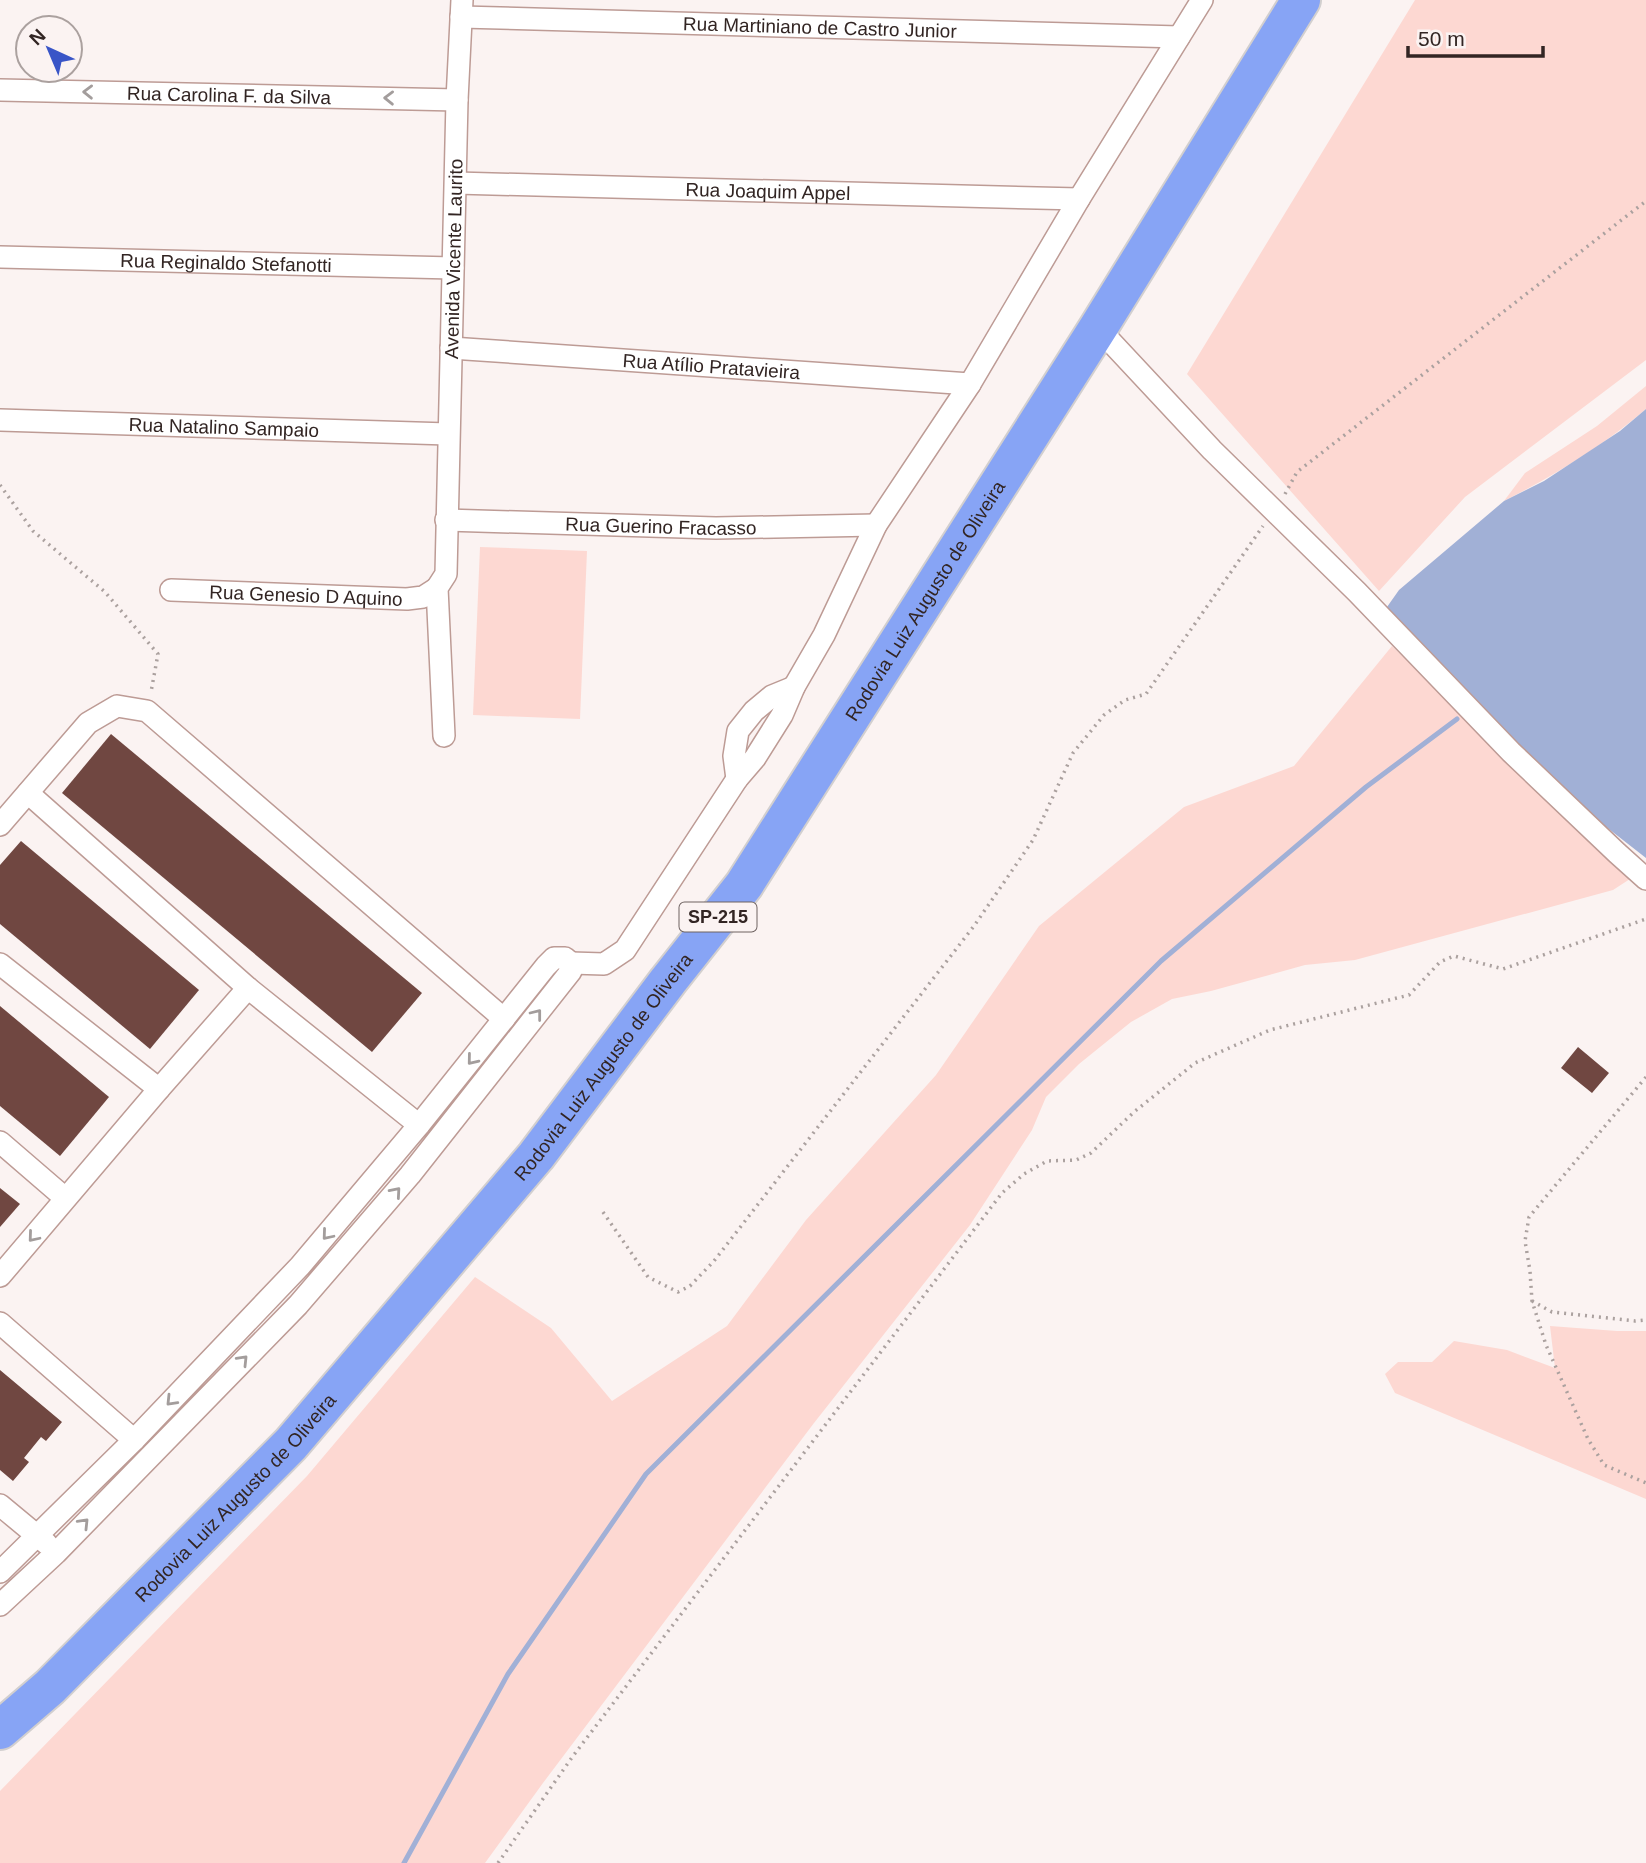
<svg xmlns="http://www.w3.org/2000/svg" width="1646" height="1863" font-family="Helvetica,sans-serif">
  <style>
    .green { fill: #fdd8d2 }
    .water { fill: #a1b0d6 }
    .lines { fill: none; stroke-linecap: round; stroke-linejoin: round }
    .stream { stroke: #a1b0d6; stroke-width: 5 }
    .building { fill: #704741 }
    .street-casing { stroke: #bd9b95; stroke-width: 24 }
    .highway-casing { stroke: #d2cfcf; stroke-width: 42 }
    .path { stroke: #aba19f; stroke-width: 3.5; stroke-dasharray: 2 5; stroke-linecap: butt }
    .street { stroke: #fff; stroke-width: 21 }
    .highway { stroke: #87a4f5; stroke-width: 38 }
    .oneway { stroke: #a39d9c }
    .labels { text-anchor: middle; stroke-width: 7; stroke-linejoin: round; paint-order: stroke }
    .shield { fill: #fbf3f2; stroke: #6e6361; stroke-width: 2 }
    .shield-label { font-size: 18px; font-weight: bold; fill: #322523 }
    .street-label { font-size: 19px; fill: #322523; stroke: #fbf3f2 }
  </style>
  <rect width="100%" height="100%" fill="#fbf3f2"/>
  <!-- green -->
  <g class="green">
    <polygon points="1415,0 1646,0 1646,360 1465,497 1379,591 1187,374"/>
    <path d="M1646 386V409C1603 446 1555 475 1504 501L1525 473 1597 426Z"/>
    <polygon points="480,547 587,551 580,719 473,715"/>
    <polygon points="1392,646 1630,879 1613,890 1355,960 1305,965 1211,991 1172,999 1131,1022 1079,1064 1046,1097 1032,1130 970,1225 814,1423 543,1783 485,1863 0,1863 0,1791 307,1476 475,1277 551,1328 612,1401 727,1326 806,1220 936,1075 1039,926 1184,807 1294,766"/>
    <polygon points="1550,1326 1617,1331 1646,1331 1646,1499 1395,1393 1385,1374 1398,1362 1432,1362 1454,1341 1507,1350 1555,1368"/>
  </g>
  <!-- water -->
  <polygon class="water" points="1646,409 1646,858 1546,780 1398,633 1387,607 1399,590 1504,501 1544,481 1620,431"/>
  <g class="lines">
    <!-- stream -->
    <polyline class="stream" points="404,1863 508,1674 646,1474 1161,961 1366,787 1457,719"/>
  </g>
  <!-- building -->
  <g class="building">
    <polygon points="111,734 422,993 372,1052 62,793"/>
    <polygon points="21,841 199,990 150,1049 0,924 0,865"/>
    <polygon points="0,1006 109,1097 60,1156 0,1106"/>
    <polygon points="1578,1047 1609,1073 1592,1093 1561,1068"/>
    <polygon points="0,1188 20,1204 0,1227"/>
    <polygon points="0,1370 62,1422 46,1441 41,1437 24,1458 29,1462 13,1481 0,1470"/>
  </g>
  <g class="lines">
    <!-- street casing -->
    <g class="street-casing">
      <g id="street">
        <path id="s1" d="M461 17 1179 37"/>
        <path id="s2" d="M0 90 457 100"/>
        <path id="s3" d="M456 183 1079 199"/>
        <path id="s4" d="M0 257 453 268"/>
        <polyline points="1098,328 1212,450 1357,592 1511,752 1617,853 1646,879"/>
        <path id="s5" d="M451 348 970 384"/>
        <path id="s6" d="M0 420 448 434"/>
        <path id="s7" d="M446 520 716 528 876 525"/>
        <path id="s8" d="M171 590 407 599 423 597 437 588"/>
        <path id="s9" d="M444 736 437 588 446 574 457 100 462 0"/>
        <polyline points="737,779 734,756 738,731 754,711 772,696 794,687"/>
        <polyline points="28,793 248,988 419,1125"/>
        <polyline points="0,825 88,723 117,706 147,711 504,1019"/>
        <polyline points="571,963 604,964 625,950 737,779 755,758 782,715 794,687 824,635 876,525 970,384 1079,199 1202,0"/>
        <polyline points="0,964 159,1089"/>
        <polyline points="0,1142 65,1198"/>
        <polyline points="0,1276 159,1089 248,988"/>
        <polyline points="0,1323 134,1440"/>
        <polyline points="0,1505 47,1544"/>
        <polyline points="0,1572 134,1440 300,1266 419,1125 546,966 554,958 565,958 571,963 571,971 410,1175 298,1305 56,1553 0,1605"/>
      </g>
    </g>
    <!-- highway casing -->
    <g class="highway-casing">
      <g id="highway">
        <path id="s10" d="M0 1730 50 1687 291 1444 536 1156 668 981 744 885 1098 328 1301 0"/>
      </g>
    </g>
    <!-- path -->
    <g class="path">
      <polyline points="0,485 33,531 105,592 158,654 151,692"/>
      <polyline points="1285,494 1297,472 1646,201"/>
      <polyline points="1646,1077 1529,1217 1525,1241 1530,1271 1532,1301 1546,1345 1588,1439 1604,1465 1646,1483"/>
      <polyline points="603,1212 648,1277 678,1292 690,1286 714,1261 974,926 1033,840 1073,753 1104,715 1125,700 1146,694 1263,526"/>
      <polyline points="1532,1301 1552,1312 1635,1321 1646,1320"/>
      <polyline points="498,1863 573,1756 1002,1193 1024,1174 1047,1161 1076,1160 1091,1153 1134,1112 1195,1063 1270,1030 1409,995 1440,962 1454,956 1503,969 1646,919"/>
    </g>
    <!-- street -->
    <use href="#street" class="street"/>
    <!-- highway -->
    <use href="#highway" class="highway"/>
  </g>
  <!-- one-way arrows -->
  <defs><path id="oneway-chevron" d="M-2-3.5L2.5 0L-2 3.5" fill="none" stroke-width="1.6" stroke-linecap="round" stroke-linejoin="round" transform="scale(1.75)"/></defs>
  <g class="oneway">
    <use href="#oneway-chevron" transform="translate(88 92) rotate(-179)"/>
    <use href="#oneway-chevron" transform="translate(389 98) rotate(-179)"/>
    <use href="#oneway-chevron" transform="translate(537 1014) rotate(-52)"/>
    <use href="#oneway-chevron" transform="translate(472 1060) rotate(129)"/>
    <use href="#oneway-chevron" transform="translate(396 1192) rotate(-49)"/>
    <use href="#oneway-chevron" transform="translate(327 1235) rotate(130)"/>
    <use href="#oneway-chevron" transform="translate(33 1237) rotate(130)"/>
    <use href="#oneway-chevron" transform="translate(243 1360) rotate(-46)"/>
    <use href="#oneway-chevron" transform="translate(171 1401) rotate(134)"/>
    <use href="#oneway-chevron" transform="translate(84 1523) rotate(-46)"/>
  </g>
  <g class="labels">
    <!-- shield labels -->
    <rect class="shield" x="679.5" y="902.5" width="77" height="29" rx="5"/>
    <g class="shield-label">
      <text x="718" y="923">SP-215</text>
    </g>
    <!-- street labels -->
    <g class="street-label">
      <text dy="7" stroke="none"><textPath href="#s1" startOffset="359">Rua Martiniano de Castro Junior</textPath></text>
      <text dy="7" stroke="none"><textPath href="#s2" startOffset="229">Rua Carolina F. da Silva</textPath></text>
      <text dy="7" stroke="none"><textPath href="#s3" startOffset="312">Rua Joaquim Appel</textPath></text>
      <text dy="7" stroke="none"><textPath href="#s9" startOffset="480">Avenida Vicente Laurito</textPath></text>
      <text dy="7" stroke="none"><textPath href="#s4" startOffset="226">Rua Reginaldo Stefanotti</textPath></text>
      <text dy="7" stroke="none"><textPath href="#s5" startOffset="261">Rua Atílio Pratavieira</textPath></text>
      <text dy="7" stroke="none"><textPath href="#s6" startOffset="224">Rua Natalino Sampaio</textPath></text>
      <text dy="7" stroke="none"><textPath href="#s7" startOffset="215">Rua Guerino Fracasso</textPath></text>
      <text dy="7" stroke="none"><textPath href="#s8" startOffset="135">Rua Genesio D Aquino</textPath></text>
      <text dy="7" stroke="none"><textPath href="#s10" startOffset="1465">Rodovia Luiz Augusto de Oliveira</textPath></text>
      <text dy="7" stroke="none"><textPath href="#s10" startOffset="898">Rodovia Luiz Augusto de Oliveira</textPath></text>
      <text dy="7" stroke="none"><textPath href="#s10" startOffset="331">Rodovia Luiz Augusto de Oliveira</textPath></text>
    </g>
  </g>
  <!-- north arrow -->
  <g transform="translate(49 49) rotate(316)"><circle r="33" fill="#fbf3f2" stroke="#aba19f" stroke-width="2"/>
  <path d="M0-5L12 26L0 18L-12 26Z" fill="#3955c7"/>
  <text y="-10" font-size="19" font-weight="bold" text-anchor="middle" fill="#322523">N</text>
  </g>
  <!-- scale -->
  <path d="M1408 46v10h135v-10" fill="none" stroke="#322523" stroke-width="3.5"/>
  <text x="1418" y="46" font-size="21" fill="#322523" stroke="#fbf3f2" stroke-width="5" paint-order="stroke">50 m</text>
</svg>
